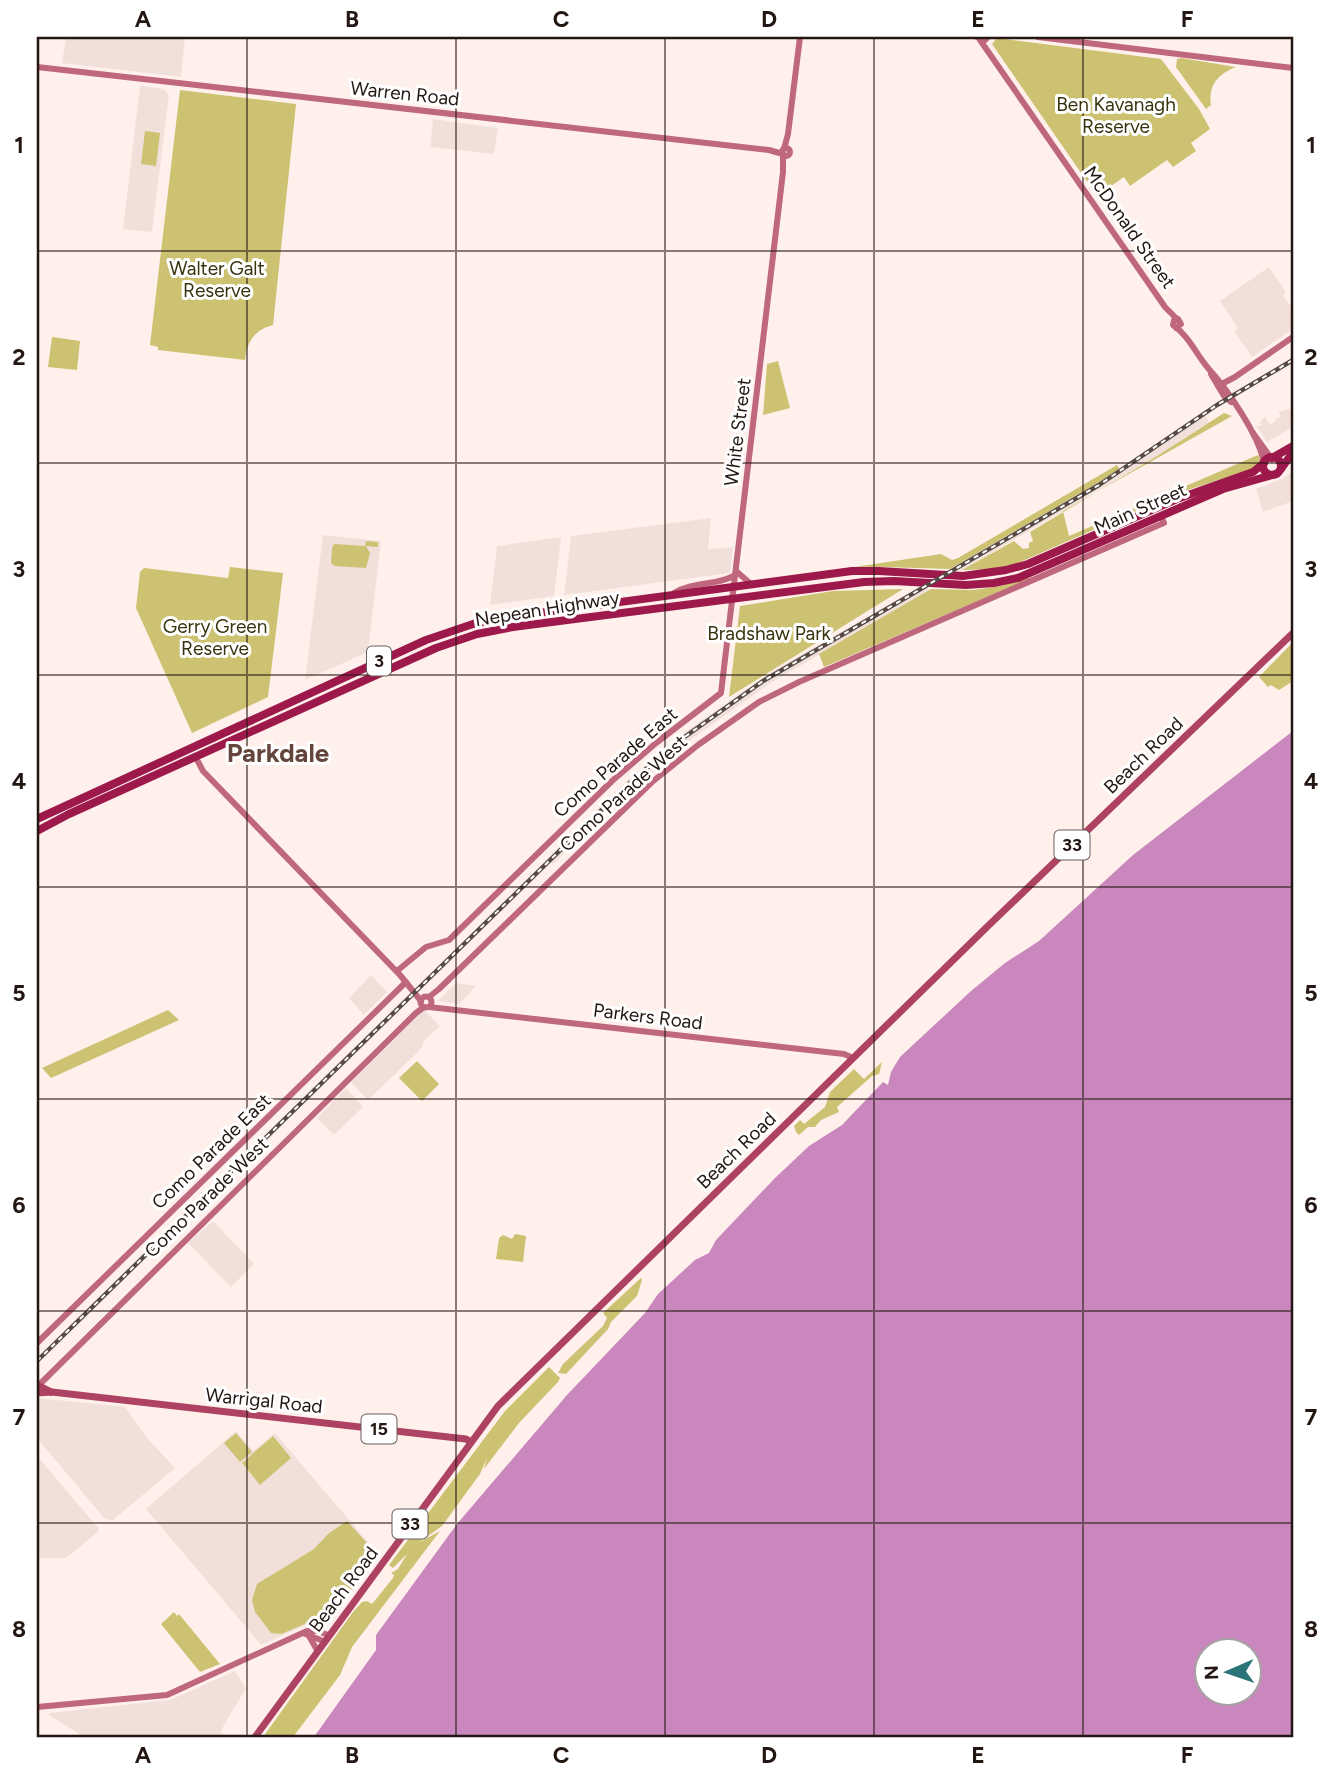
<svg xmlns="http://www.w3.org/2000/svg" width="1330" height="1774" font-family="Figtree,sans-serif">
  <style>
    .built { fill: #f1e0da }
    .green { fill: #ccc272 }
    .water { fill: #c987be; fill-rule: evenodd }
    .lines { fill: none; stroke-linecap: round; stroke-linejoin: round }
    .secondary { stroke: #bf677d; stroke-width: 6 }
    .primary { stroke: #ae4262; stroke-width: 7 }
    .highway { stroke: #9d194b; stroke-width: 8 }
    .rail-casing { stroke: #574a45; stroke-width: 4.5 }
    .rail { stroke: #fff; stroke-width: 2; stroke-dasharray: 5; stroke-linecap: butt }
    .grid { fill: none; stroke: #241713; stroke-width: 2; stroke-opacity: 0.55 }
    .labels { text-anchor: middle; stroke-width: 6; stroke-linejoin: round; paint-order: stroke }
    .shield { fill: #fff; stroke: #665d5a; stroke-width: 2 }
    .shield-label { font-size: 18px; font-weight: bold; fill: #241713 }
    .street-label { font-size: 19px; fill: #241713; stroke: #fff }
    .park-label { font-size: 19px; fill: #38330e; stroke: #fff }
    .district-label { font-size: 26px; font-weight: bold; fill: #63453c; stroke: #fff }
    .neatline { fill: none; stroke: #241713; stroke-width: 2.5 }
    .grid-label { font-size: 23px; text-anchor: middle; font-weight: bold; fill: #241713 }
  </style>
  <rect width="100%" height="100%" fill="#fff0eb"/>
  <!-- built -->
  <g class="built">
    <polygon points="66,37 185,37 181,77 62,63"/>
    <polygon points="140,86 164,89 169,95 152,232 123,229"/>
    <polygon points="433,119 498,128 494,154 430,147"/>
    <polygon points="1269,267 1286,292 1283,295 1293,310 1293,329 1252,357 1234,331 1238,328 1220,301"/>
    <polygon points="1293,408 1293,427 1267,442 1256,426 1262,426 1259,422 1265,417 1270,425 1276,421 1275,419 1281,417 1278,412"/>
    <polygon points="1204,412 1209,422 1157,456 962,570 950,569 1129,464"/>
    <polygon points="1293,471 1293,501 1263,512 1256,489 1282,479"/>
    <polygon points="711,518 708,549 733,547 730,573 564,595 571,536"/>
    <polygon points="323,535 381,541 368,652 305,680"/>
    <polygon points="561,537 554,596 490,605 497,546"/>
    <polygon points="918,588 931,589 769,684 679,748 619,798 552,865 550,857 568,837 618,789 678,737 773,671"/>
    <polygon points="371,975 387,992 364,1015 349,998"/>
    <polygon points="456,983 476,986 459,1004 438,1001"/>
    <polygon points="424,1010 440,1026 424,1041 420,1050 368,1100 351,1082"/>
    <polygon points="346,1088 363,1107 334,1135 317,1118"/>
    <polygon points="213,1221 254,1264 231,1287 188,1243"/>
    <polygon points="37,1398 125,1407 149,1440 175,1468 113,1520 105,1519 37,1438"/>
    <polygon points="236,1431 253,1451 275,1433 379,1555 337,1611 261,1645 146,1509"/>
    <polygon points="37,1456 99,1529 98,1532 66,1558 37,1558"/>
    <polygon points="235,1671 246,1688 220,1732 228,1737 84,1737 49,1715 50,1713 170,1700"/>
  </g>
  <!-- green -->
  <g class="green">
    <polygon points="997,38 1161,59 1199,109 1210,129 1191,143 1196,151 1173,167 1167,160 1130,186 1124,177 1097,196 992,44"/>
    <path d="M1181 58 1236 67C1218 74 1208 85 1211 105L1206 109 1176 67 1177 59Z"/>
    <path d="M180 90 296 104 273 325C254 330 247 342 245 360L158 350V347L150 345Z"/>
    <polygon points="145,131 160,133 156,166 141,164"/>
    <polygon points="52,337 80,341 77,370 48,367"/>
    <polygon points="778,361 790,408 763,415 767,364"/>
    <polygon points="1224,413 1232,416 1063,511 1069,536 1258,455 1261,461 1250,470 1175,494 1018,563 996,569 962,570 1014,541 1023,549 1029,548 1029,543 1033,541 1030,532 1157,456"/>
    <polygon points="1117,465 1120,470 950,569 884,567 841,569 941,554 952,560 958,558"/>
    <polygon points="366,541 378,542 378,547 366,546 370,553 366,568 335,566 331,563 332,548 334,544 365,546"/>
    <polygon points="230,567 283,573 268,697 192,733 136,608 140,572 144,568 228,578"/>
    <polygon points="1029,577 1029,579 824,667 819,654 931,589 973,590 1001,586"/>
    <polygon points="903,589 729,697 740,606 833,591"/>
    <polygon points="1293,642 1293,681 1279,690 1271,685 1268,687 1259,677"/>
    <polygon points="168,1010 179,1020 51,1078 42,1068"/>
    <polygon points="417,1061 439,1084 422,1101 399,1078"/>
    <polygon points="882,1062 879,1074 872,1076 837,1107 839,1112 821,1120 815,1127 808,1127 799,1135 796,1132 794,1126 800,1120 804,1124 825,1107 830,1092 854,1069 864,1079"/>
    <polygon points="515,1234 526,1236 523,1262 496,1259 499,1238 503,1235 512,1239"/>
    <polygon points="641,1278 642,1280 637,1296 611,1322 608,1329 566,1374 558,1373 563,1364 603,1326 607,1318 603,1313"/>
    <polygon points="549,1367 560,1378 558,1382 519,1423 484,1469 487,1458 480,1474 442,1526 418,1543 440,1531 352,1647 340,1675 293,1737 263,1737 353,1612 362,1602 367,1601 372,1604 393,1578 394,1575 391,1573 398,1569 407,1554 393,1568 389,1565 505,1411"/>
    <polygon points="236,1433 252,1452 240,1462 224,1443"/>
    <polygon points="273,1436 291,1458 260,1485 242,1463"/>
    <polygon points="347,1521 377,1554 334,1612 281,1634 271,1633 255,1612 252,1600 257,1584 314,1549 329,1533"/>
    <polygon points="174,1612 177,1616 179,1614 220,1664 200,1672 161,1624"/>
  </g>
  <!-- water -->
  <path class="water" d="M1293 731V1737H314L376 1650V1635L457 1524 567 1395 645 1313 658 1294 695 1260 709 1253 716 1240 775 1178 809 1146 842 1125 883 1082 888 1085 891 1072 900 1057 971 991 1005 963 1039 941 1133 855ZM1208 1652H1250V1694H1208Z"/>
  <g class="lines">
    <!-- secondary -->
    <g class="secondary">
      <polyline points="977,37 984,41 988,37"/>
      <polyline points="1038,37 1293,68"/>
      <polyline points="980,40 1165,307 1177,319"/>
      <polyline points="37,67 769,150 783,154"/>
      <circle cx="786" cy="152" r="4"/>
      <polyline points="784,149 788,134 800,37"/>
      <path d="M1176 328 1181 324 1178 319 1174 320 1173 325C1189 336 1196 354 1208 368 1227 389 1259 435 1264 463"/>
      <polyline points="1211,374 1224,396 1231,402"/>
      <polyline points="1218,386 1235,377 1293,337"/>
      <polyline points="1253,433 1271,458"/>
      <polyline points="736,571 752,585"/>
      <path d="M674 593C693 581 718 586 735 575"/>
      <polyline points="195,756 203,771 400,975 421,1001"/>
      <polyline points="397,971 426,947 449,940 612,781 656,743 721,693 783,172 783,155"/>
      <circle cx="426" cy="1002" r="5.5"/>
      <polyline points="429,997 439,989 652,782 698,745 759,702 799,682 1159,525 1164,523 1161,516"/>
      <polyline points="429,1007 844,1054 853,1058"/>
      <polyline points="37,1343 406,982"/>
      <polyline points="39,1385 416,1013 424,1007"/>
      <polyline points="303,1633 323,1641"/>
      <polyline points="309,1636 317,1650"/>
      <polyline points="37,1707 167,1695 307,1631 318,1631 328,1635"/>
    </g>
    <!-- primary -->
    <g class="primary">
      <polyline points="39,1386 51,1392"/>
      <polyline points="37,1393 52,1392 466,1439 471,1442"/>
      <polyline points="255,1737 498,1406 990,924 1293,633"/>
    </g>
    <!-- highway -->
    <g class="highway">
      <circle cx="1272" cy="466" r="9"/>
      <polyline points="1272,458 1293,446"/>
      <polyline points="1281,469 1293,452"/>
      <polyline points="37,819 426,640 473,624 508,617 852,571 879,571 963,576 1006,570 1028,564 1177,499 1253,472 1264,463"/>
      <polyline points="37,831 69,814 436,648 477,634 513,627 864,582 894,581 966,585 994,583 1018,578 1223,489 1276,474"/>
    </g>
    <!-- rail casing -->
    <g class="rail-casing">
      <polyline id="rail" points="37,1361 588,823 632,781 679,741 763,681 1099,485 1217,405 1293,360"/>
    </g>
    <!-- rail -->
    <use href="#rail" class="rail"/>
  </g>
  <!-- grid -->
  <path class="grid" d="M247 37V1737M456 37V1737M665 37V1737M874 37V1737M1083 37V1737M37 251H1293M37 463H1293M37 675H1293M37 887H1293M37 1099H1293M37 1311H1293M37 1523H1293"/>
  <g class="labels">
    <!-- shield labels -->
    <g class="shield">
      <rect x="367" y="646.5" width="24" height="29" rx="5"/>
      <rect x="1054.5" y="830.5" width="35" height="29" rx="5"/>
      <rect x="361.5" y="1414.5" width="35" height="29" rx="5"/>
      <rect x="392.5" y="1509.5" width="35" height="29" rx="5"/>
    </g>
    <g class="shield-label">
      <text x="379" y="667">3</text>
      <text x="1072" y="851">33</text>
      <text x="379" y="1435">15</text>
      <text x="410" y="1530">33</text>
    </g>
    <!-- street labels -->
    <g class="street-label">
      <text transform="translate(405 93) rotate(6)" y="7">Warren Road</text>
      <text transform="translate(1130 227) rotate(55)" y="7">McDonald Street</text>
      <text transform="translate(737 432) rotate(-83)" y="7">White Street</text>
      <text transform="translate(1140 508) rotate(-24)" y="7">Main Street</text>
      <text transform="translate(547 608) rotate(-9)" y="7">Nepean Highway</text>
      <text transform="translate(1143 755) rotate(-44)" y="7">Beach Road</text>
      <text transform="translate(615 762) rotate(-41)" y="7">Como Parade East</text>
      <text transform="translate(623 793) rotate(-42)" y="7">Como Parade West</text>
      <text transform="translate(648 1016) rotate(7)" y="7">Parkers Road</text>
      <text transform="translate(736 1150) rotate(-44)" y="7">Beach Road</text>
      <text transform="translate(211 1151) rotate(-44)" y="7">Como Parade East</text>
      <text transform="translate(206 1197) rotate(-44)" y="7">Como Parade West</text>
      <text transform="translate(264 1400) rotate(6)" y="7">Warrigal Road</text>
      <text transform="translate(343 1589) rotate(-53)" y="7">Beach Road</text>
    </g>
    <!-- park labels -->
    <g class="park-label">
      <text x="1116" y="111">Ben Kavanagh<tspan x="1116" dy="22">Reserve</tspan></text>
      <text x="217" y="275">Walter Galt<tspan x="217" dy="22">Reserve</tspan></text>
      <text x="215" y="633">Gerry Green<tspan x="215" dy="22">Reserve</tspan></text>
      <text x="769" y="640">Bradshaw Park</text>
    </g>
    <!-- district labels -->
    <g class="district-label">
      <text x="278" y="762">Parkdale</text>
    </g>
  </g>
  <!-- border -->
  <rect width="1330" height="1774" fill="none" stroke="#ffffff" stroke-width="77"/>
  <!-- north arrow -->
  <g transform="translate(1228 1672) rotate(268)"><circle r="33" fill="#ffffff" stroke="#a7a2a1" stroke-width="2"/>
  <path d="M0-5L12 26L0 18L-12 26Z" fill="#2b7578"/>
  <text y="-10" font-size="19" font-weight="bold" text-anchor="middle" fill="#241713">N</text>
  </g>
  <rect x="38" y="38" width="1254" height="1698" class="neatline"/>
  <g class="grid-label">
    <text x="143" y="27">A</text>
    <text x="352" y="27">B</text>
    <text x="561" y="27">C</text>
    <text x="769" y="27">D</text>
    <text x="978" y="27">E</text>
    <text x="1187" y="27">F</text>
    <text x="19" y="153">1</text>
    <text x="1311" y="153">1</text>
    <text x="19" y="365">2</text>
    <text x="1311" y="365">2</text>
    <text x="19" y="577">3</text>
    <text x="1311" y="577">3</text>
    <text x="19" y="789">4</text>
    <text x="1311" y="789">4</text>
    <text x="19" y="1001">5</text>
    <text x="1311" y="1001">5</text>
    <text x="19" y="1213">6</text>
    <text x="1311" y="1213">6</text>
    <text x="19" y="1425">7</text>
    <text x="1311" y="1425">7</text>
    <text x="19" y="1637">8</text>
    <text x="1311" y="1637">8</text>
    <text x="143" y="1763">A</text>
    <text x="352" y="1763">B</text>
    <text x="561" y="1763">C</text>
    <text x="769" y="1763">D</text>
    <text x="978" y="1763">E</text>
    <text x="1187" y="1763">F</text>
  </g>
</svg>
